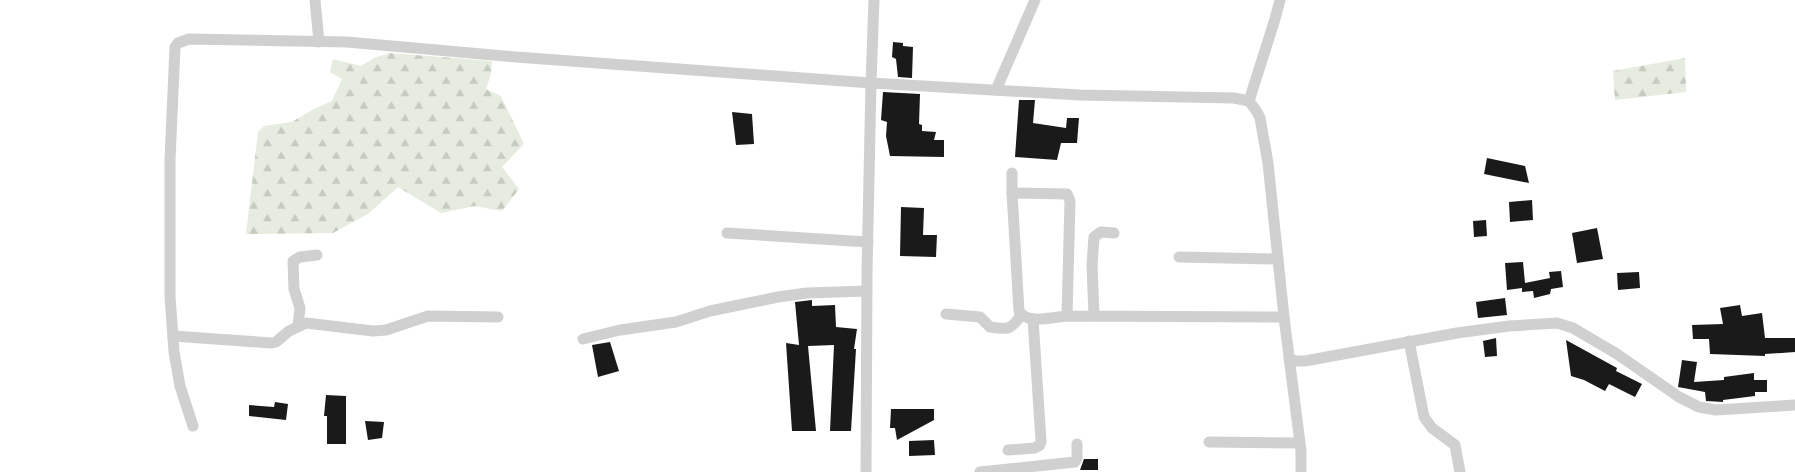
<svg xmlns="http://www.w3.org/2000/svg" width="1795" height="472" font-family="Montserrat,sans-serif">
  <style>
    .forest { fill: url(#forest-firs) }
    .building { fill: #1a1a1a }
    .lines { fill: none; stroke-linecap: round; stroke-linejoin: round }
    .street { stroke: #d0d0d0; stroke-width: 11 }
  </style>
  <defs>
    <pattern id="forest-firs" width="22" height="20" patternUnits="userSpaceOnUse" patternTransform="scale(1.25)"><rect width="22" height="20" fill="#e6ecdf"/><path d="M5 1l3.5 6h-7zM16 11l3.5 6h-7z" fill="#c6cbc0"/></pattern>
  </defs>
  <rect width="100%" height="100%" fill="#fff"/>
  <!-- forest -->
  <g class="forest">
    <polygon points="390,53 492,61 491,74 486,89 501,96 524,144 502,167 519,189 502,211 475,206 441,213 398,187 368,214 333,233 246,234 258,132 264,126 292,122 312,110 332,101 342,79 330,72 333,59 361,66 374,58"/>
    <polygon points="1685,58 1686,92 1615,100 1613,71"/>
  </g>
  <!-- building -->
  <g class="building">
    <polygon points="893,42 903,43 903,46 913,47 912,78 898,77 896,59 892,57"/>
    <polygon points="883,92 920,94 919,124 922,125 922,131 936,132 934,140 944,140 944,157 890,156 886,136 887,122 881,120"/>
    <polygon points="1019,100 1035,100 1033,123 1066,128 1067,118 1079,118 1077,143 1061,143 1057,160 1015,157"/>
    <polygon points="732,112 752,114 754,144 736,145"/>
    <polygon points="1487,158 1525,166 1529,183 1484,174"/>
    <polygon points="1532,200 1533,220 1510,222 1509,202"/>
    <polygon points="901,207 924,208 923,235 937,235 936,257 900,256"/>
    <polygon points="1486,220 1487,236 1474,237 1473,221"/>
    <polygon points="1597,228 1603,259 1577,263 1572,233"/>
    <polygon points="1523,262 1525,283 1550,278 1549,272 1561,271 1563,287 1551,289 1550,294 1534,298 1533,291 1522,292 1522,288 1507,290 1505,263"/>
    <polygon points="1639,272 1640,288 1618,290 1617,273"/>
    <polygon points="1505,298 1507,315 1478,318 1476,302"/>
    <polygon points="812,300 812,306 835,305 836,327 857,329 854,349 856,349 851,431 830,431 834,345 808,346 816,431 792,431 786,343 799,345 795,302"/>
    <polygon points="1740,305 1742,316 1762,313 1765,338 1795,338 1795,352 1765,354 1765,356 1710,354 1709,339 1693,339 1692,325 1723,324 1720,308"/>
    <polygon points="1496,338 1497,356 1485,357 1483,341"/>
    <polygon points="1566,340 1617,368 1616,371 1642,384 1635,397 1609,384 1605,391 1584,380 1571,376"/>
    <polygon points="610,342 619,371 598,377 592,345"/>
    <polygon points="1682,360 1697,362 1694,382 1724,380 1724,377 1754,373 1754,380 1767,380 1767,392 1755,392 1755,396 1723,400 1723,402 1706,401 1705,392 1678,387"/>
    <polygon points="326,395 346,396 346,444 327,444 327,416 324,416"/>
    <polygon points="275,402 288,404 286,420 249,416 249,405 274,407"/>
    <polygon points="891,409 934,409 934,420 897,440 895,428 890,428"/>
    <polygon points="365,421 384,422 382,438 368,440"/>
    <polygon points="934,440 935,455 909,456 909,441"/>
    <polygon points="1084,459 1098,459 1098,470 1080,470"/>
  </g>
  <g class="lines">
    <!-- street -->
    <g class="street">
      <polyline points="315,0 319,42"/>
      <polyline points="874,0 871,83 1080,95 1234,98 1249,101 1257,112 1260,118 1268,163 1284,317 1301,451 1301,472"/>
      <polyline points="996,90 1035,0"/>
      <polyline points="1249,101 1275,19 1280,0"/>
      <polyline points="1012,173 1012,193"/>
      <polyline points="727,233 868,242"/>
      <polyline points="1179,257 1278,259"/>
      <path d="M946 314 980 317 990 327C1008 330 1011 330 1021 315"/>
      <path d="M1067 316 1070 201 1067 194 1012 193 1019 311C1027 325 1053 317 1067 316L1284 317"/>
      <polyline points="1094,316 1092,265 1094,237 1101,232 1114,233"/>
      <polyline points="298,326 300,308 294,289 293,261 300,257 317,255"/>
      <polyline points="173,336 272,343 276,342 289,331 306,323 373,331 386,330 428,316 498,317"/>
      <polyline points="583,339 620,330 676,322 710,311 778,297 807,293 867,291"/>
      <polyline points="1409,341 1424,417 1432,428 1455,445 1460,472"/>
      <polyline points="1289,359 1297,361 1305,361 1457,333 1509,326 1557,323 1573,328 1617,354 1679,397 1699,407 1716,410 1795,405"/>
      <polyline points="193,426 180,386 174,352 170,296 170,160 175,47 178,43 189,39 347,42 516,57 871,83 867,272 866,472"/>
      <polyline points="1209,442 1300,443"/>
      <polyline points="1008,450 1035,448 1040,445 1041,441 1033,319"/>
      <polyline points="980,472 1075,462 1077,458 1077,444"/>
    </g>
  </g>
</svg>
